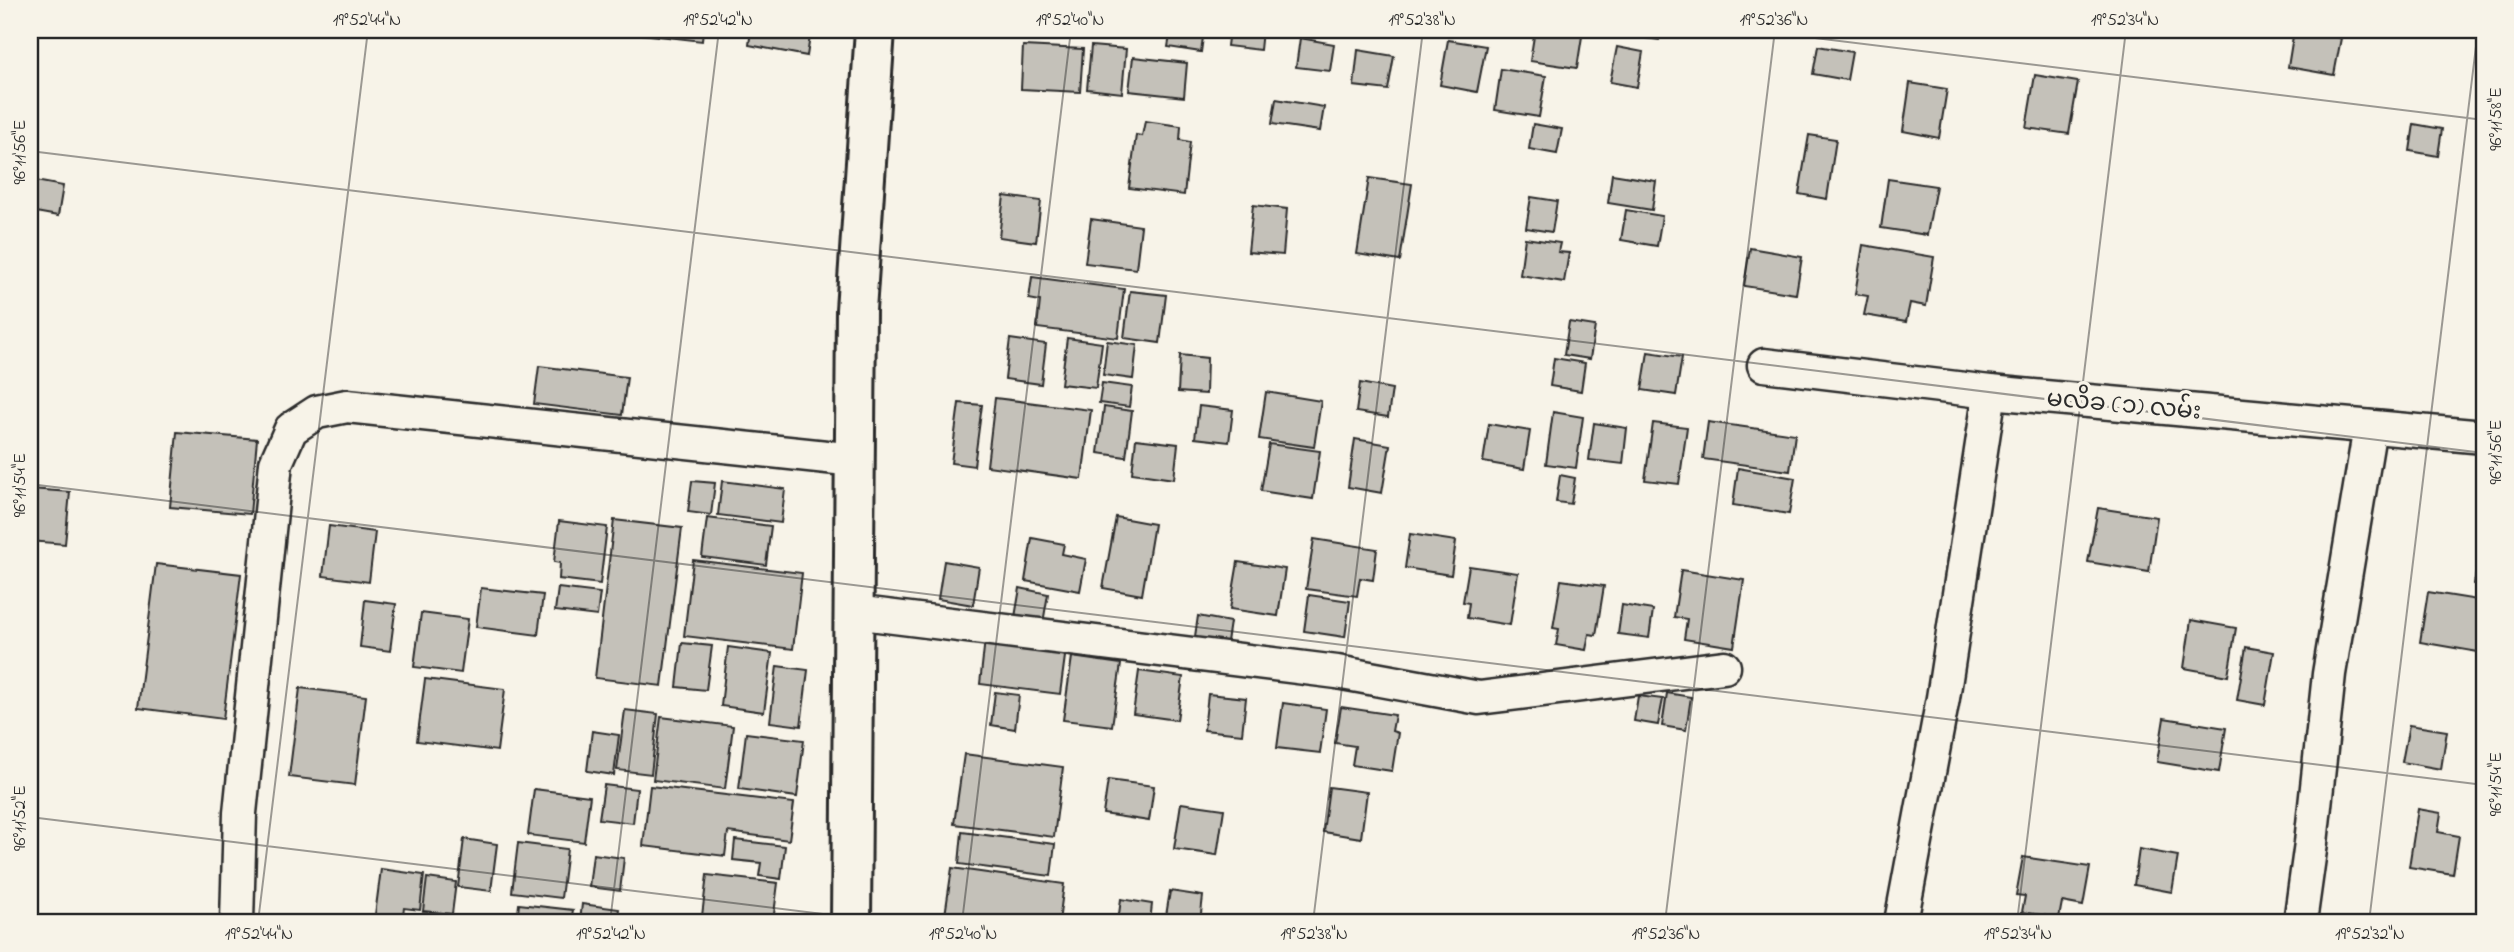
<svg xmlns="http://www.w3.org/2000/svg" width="2514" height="952" font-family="'Indie Flower','Noto Sans Myanmar',sans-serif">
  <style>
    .building { fill: #c4c1b9; stroke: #2b2b2b; stroke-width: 2 }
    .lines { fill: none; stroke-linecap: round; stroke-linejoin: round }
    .minor-casing { stroke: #2b2b2b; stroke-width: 37 }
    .tertiary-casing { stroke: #2b2b2b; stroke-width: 44 }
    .minor { stroke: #f7f3e8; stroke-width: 32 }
    .tertiary { stroke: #f7f3e8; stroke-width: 38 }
    .ticks { fill: none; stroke: #2b2b2b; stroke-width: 2; stroke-opacity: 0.45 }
    .labels { text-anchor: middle; stroke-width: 7; stroke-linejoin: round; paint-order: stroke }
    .street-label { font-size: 24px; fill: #2b2b2b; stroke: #f7f3e8 }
    .neatline { fill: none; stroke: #2b2b2b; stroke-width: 2.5 }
    .ticks-label { font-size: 18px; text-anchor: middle; fill: #2b2b2b }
  </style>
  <rect width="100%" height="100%" fill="#f7f3e8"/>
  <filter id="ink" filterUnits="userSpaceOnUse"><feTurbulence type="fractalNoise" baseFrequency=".0143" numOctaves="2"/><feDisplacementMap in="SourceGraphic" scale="14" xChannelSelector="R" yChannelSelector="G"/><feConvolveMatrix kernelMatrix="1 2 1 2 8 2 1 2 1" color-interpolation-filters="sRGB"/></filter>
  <g filter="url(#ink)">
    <!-- building -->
    <g class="building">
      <polygon points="642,30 703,30 702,41 642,34"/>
      <polygon points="751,30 811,30 807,56 749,45"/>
      <polygon points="1037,30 1078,30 1077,37"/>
      <polygon points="1171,30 1204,30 1201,52 1168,47"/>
      <polygon points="1229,30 1262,30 1260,50 1227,46"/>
      <polygon points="1535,30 1583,30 1577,68 1530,61"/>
      <polygon points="1630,30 1661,30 1659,40 1629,36"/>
      <polygon points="2294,30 2341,38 2334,75 2288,67"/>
      <polygon points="1300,38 1334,44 1330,71 1296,67"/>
      <polygon points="1448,40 1486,46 1477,92 1440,85"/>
      <polygon points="1023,46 1083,49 1080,92 1021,89"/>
      <polygon points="1091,46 1126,49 1122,93 1087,89"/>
      <polygon points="1818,46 1852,52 1847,80 1813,74"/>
      <polygon points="1617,47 1643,52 1637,87 1610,82"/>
      <polygon points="1358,50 1394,56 1388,90 1354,86"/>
      <polygon points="1133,57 1187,63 1184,97 1129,91"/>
      <polygon points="1501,69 1546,76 1539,117 1495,110"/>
      <polygon points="2035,75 2078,82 2069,134 2026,128"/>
      <polygon points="1910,83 1947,89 1939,138 1903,131"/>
      <polygon points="1276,99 1324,107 1320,131 1272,124"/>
      <polygon points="1145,121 1181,126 1180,140 1190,142 1184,195 1129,188 1136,135 1142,136"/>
      <polygon points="1533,124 1562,129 1557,154 1529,149"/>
      <polygon points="2414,124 2442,129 2438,156 2410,151"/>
      <polygon points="1809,135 1836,139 1827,199 1799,194"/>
      <polygon points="1612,174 1656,181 1652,210 1608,203"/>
      <polygon points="1369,178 1412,184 1400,261 1357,254"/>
      <polygon points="1888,179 1936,186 1927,235 1881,228"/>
      <polygon points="30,180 63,186 58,216 30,211"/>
      <polygon points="1004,196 1041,201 1036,242 999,237"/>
      <polygon points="1531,197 1557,201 1552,232 1526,228"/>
      <polygon points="1253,205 1287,209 1283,255 1248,252"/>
      <polygon points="1626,210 1662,216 1657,246 1621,240"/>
      <polygon points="1091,219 1141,226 1136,269 1085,263"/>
      <polygon points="1525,238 1560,243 1558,252 1569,253 1564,282 1520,275"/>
      <polygon points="1863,245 1934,257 1926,306 1910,303 1906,322 1864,315 1868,296 1855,294"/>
      <polygon points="1750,248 1802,257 1796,294 1744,286"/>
      <polygon points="1032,277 1124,289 1118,338 1037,328 1040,301 1029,299"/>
      <polygon points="1130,291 1166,295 1160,343 1124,338"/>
      <polygon points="1569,322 1595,326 1590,359 1564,355"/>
      <polygon points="1067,338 1102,343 1096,388 1061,384"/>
      <polygon points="1010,339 1046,344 1041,384 1005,379"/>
      <polygon points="1107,341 1137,345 1133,379 1103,375"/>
      <polygon points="1648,352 1682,357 1676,395 1642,390"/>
      <polygon points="1180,355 1207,358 1206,394 1178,392"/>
      <polygon points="1554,358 1585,363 1581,391 1550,386"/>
      <polygon points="539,366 627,377 622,415 534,404"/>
      <polygon points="1102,383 1132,387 1129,407 1099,403"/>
      <polygon points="1360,383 1392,389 1388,417 1356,412"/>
      <polygon points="1266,392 1321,401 1314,447 1259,439"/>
      <polygon points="995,398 1091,410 1082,479 987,466"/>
      <polygon points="959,403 982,405 974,466 951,463"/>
      <polygon points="1199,406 1233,410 1229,442 1195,438"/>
      <polygon points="1104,407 1132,411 1126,457 1098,453"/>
      <polygon points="1553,412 1583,417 1576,468 1546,464"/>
      <polygon points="1708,422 1795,434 1790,471 1703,459"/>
      <polygon points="1594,423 1627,428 1623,464 1589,460"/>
      <polygon points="1653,423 1687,427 1679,484 1645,480"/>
      <polygon points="1489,424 1530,431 1524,469 1483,462"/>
      <polygon points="177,432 257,439 250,514 170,507"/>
      <polygon points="1136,439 1178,444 1174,479 1132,473"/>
      <polygon points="1355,439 1390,445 1382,493 1348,487"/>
      <polygon points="1269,444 1320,451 1313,499 1261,491"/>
      <polygon points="1738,468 1795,478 1789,514 1733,505"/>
      <polygon points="1560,475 1575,478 1571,504 1556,502"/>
      <polygon points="692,481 715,483 711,515 688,512"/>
      <polygon points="722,481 785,489 781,523 718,515"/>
      <polygon points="30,489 70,492 65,544 30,541"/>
      <polygon points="2098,508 2157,517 2149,572 2088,562"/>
      <polygon points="1116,517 1154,524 1142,595 1103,588"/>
      <polygon points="707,518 771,526 766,565 702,557"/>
      <polygon points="614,520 682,528 662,686 595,678"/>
      <polygon points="559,521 607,527 600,584 559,579 560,563 554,562"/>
      <polygon points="329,526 375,532 369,582 323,576"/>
      <polygon points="2484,528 2484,586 2474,584"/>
      <polygon points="1410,534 1456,541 1451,575 1405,568"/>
      <polygon points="1032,538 1064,544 1062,554 1086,559 1080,591 1025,581"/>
      <polygon points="1314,539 1377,549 1373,580 1360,578 1357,596 1306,589"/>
      <polygon points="693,560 802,573 793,649 684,636"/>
      <polygon points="944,561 979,567 973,605 938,599"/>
      <polygon points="1238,562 1285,569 1278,616 1230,609"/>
      <polygon points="156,564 241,574 223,719 138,708"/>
      <polygon points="1469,566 1518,573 1510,625 1467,618 1469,603 1463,602"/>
      <polygon points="1681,570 1744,580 1734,647 1684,639 1687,619 1674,617"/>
      <polygon points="1561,580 1604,586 1596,635 1589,634 1586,650 1556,645 1559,629 1553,628"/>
      <polygon points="481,588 543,595 538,635 476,627"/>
      <polygon points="558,588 600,593 597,616 555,611"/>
      <polygon points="1020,588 1048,594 1043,623 1015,617"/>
      <polygon points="2428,592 2484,601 2484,653 2420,642"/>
      <polygon points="1309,595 1350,601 1345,637 1304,631"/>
      <polygon points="365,600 396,604 390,651 360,647"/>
      <polygon points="1622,605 1653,610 1649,638 1618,634"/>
      <polygon points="421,613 468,619 461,673 414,667"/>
      <polygon points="1198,616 1230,622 1225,655 1193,650"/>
      <polygon points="2191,620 2236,628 2228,676 2184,668"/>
      <polygon points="985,639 1066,649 1060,694 980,684"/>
      <polygon points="682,643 712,646 706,690 677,687"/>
      <polygon points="728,647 772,653 764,712 721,706"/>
      <polygon points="2246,647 2274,652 2265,705 2237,700"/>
      <polygon points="1072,657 1121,664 1112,726 1063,720"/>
      <polygon points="777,666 808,670 801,726 770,722"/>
      <polygon points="1139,671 1183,677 1177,720 1133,714"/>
      <polygon points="425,679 505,689 497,751 417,741"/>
      <polygon points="300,688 366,696 355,785 289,777"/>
      <polygon points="995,692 1019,695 1015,729 991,725"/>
      <polygon points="1667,693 1691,697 1686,730 1662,726"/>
      <polygon points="1208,694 1246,698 1242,734 1204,730"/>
      <polygon points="1638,696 1663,699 1658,725 1634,721"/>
      <polygon points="1283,703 1326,709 1320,753 1277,748"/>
      <polygon points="1341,707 1395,715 1392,731 1398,733 1392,771 1352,765 1355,746 1335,743"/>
      <polygon points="625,710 658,714 651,774 617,770"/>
      <polygon points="661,717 733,726 725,789 653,780"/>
      <polygon points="2164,718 2226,728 2219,772 2157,762"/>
      <polygon points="2409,725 2447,731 2441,769 2402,762"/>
      <polygon points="592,731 619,735 614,775 587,771"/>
      <polygon points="746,733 804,740 797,797 739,789"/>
      <polygon points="964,754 1063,767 1054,837 954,824"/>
      <polygon points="1108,780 1154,786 1149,821 1103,814"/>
      <polygon points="604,785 637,789 633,823 599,819"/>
      <polygon points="650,786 794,803 789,840 728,832 725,856 643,846"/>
      <polygon points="1329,787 1367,792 1361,838 1323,832"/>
      <polygon points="534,789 590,796 584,842 528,835"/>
      <polygon points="1181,803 1224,809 1217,855 1174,849"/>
      <polygon points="2418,809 2441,813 2438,832 2459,836 2453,874 2409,867"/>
      <polygon points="962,832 1055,844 1051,876 959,864"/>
      <polygon points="464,839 497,844 491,891 458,887"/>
      <polygon points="735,840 785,846 781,879 759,876 761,863 733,860"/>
      <polygon points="518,843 567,849 561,898 512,892"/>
      <polygon points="2139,849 2178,856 2172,892 2134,885"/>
      <polygon points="593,854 624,858 620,891 589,887"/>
      <polygon points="2023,857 2090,867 2083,906 2062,902 2059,918 2022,912 2025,896 2016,895"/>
      <polygon points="952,868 1064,884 1059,922 944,922"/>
      <polygon points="381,869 424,875 420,910 404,908 402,919 375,915"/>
      <polygon points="707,875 778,883 773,922 753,922 702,916"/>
      <polygon points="427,878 456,882 452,914 423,911"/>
      <polygon points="1170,891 1203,896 1200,922 1165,922"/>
      <polygon points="1121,899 1152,904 1150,922 1118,922"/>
      <polygon points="519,904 573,910 571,922 517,922"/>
      <polygon points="582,904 619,909 617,922 580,922"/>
      <polygon points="660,916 714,922 659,922"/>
    </g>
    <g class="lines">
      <!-- minor casing -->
      <g class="minor-casing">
        <g id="minor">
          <polyline points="1764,365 1990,392 2484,437"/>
          <polyline points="854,612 1337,672 1479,698 1724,667"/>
          <polyline points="237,922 240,813 276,463 291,429 317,412 347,406 855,460"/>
          <polyline points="1901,922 1943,698 1990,392"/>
          <polyline points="2300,922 2311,843 2329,674 2370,427"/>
        </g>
      </g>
      <!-- tertiary casing -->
      <g class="tertiary-casing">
        <polyline id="tertiary" points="851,922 856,310 875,30"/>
      </g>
      <!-- minor -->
      <use href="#minor" class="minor"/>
      <!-- tertiary -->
      <use href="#tertiary" class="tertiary"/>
    </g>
  </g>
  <!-- ticks -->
  <path class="ticks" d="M1750 30 2484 120M30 151 2484 453M30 484 2484 785M30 817 888 922M258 922 368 30M610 922 719 30M962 922 1071 30M1313 922 1423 30M1665 922 1775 30M2017 922 2126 30M2369 922 2478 30"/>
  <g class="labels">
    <!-- street labels -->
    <g class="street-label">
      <text transform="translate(2124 404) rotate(5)" y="8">မလိခ (၁) လမ်း</text>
    </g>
  </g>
  <!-- margin -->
  <rect width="2514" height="952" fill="none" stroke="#f7f3e8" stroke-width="77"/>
  <rect x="38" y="38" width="2438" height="876" class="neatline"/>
  <g class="ticks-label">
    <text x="367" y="25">19°52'44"N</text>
    <text x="718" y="25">19°52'42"N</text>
    <text x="1070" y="25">19°52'40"N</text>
    <text x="1422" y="25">19°52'38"N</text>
    <text x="1774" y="25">19°52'36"N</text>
    <text x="2125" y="25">19°52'34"N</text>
    <text transform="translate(2495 119) rotate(-90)" y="6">96°11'58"E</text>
    <text transform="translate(19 152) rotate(-90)" y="6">96°11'56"E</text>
    <text transform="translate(2495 452) rotate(-90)" y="6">96°11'56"E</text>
    <text transform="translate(19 485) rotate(-90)" y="6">96°11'54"E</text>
    <text transform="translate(2495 784) rotate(-90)" y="6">96°11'54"E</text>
    <text transform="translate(19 818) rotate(-90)" y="6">96°11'52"E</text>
    <text x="259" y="939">19°52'44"N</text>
    <text x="611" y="939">19°52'42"N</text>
    <text x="963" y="939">19°52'40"N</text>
    <text x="1314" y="939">19°52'38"N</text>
    <text x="1666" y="939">19°52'36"N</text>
    <text x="2018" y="939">19°52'34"N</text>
    <text x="2370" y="939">19°52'32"N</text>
  </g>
</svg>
